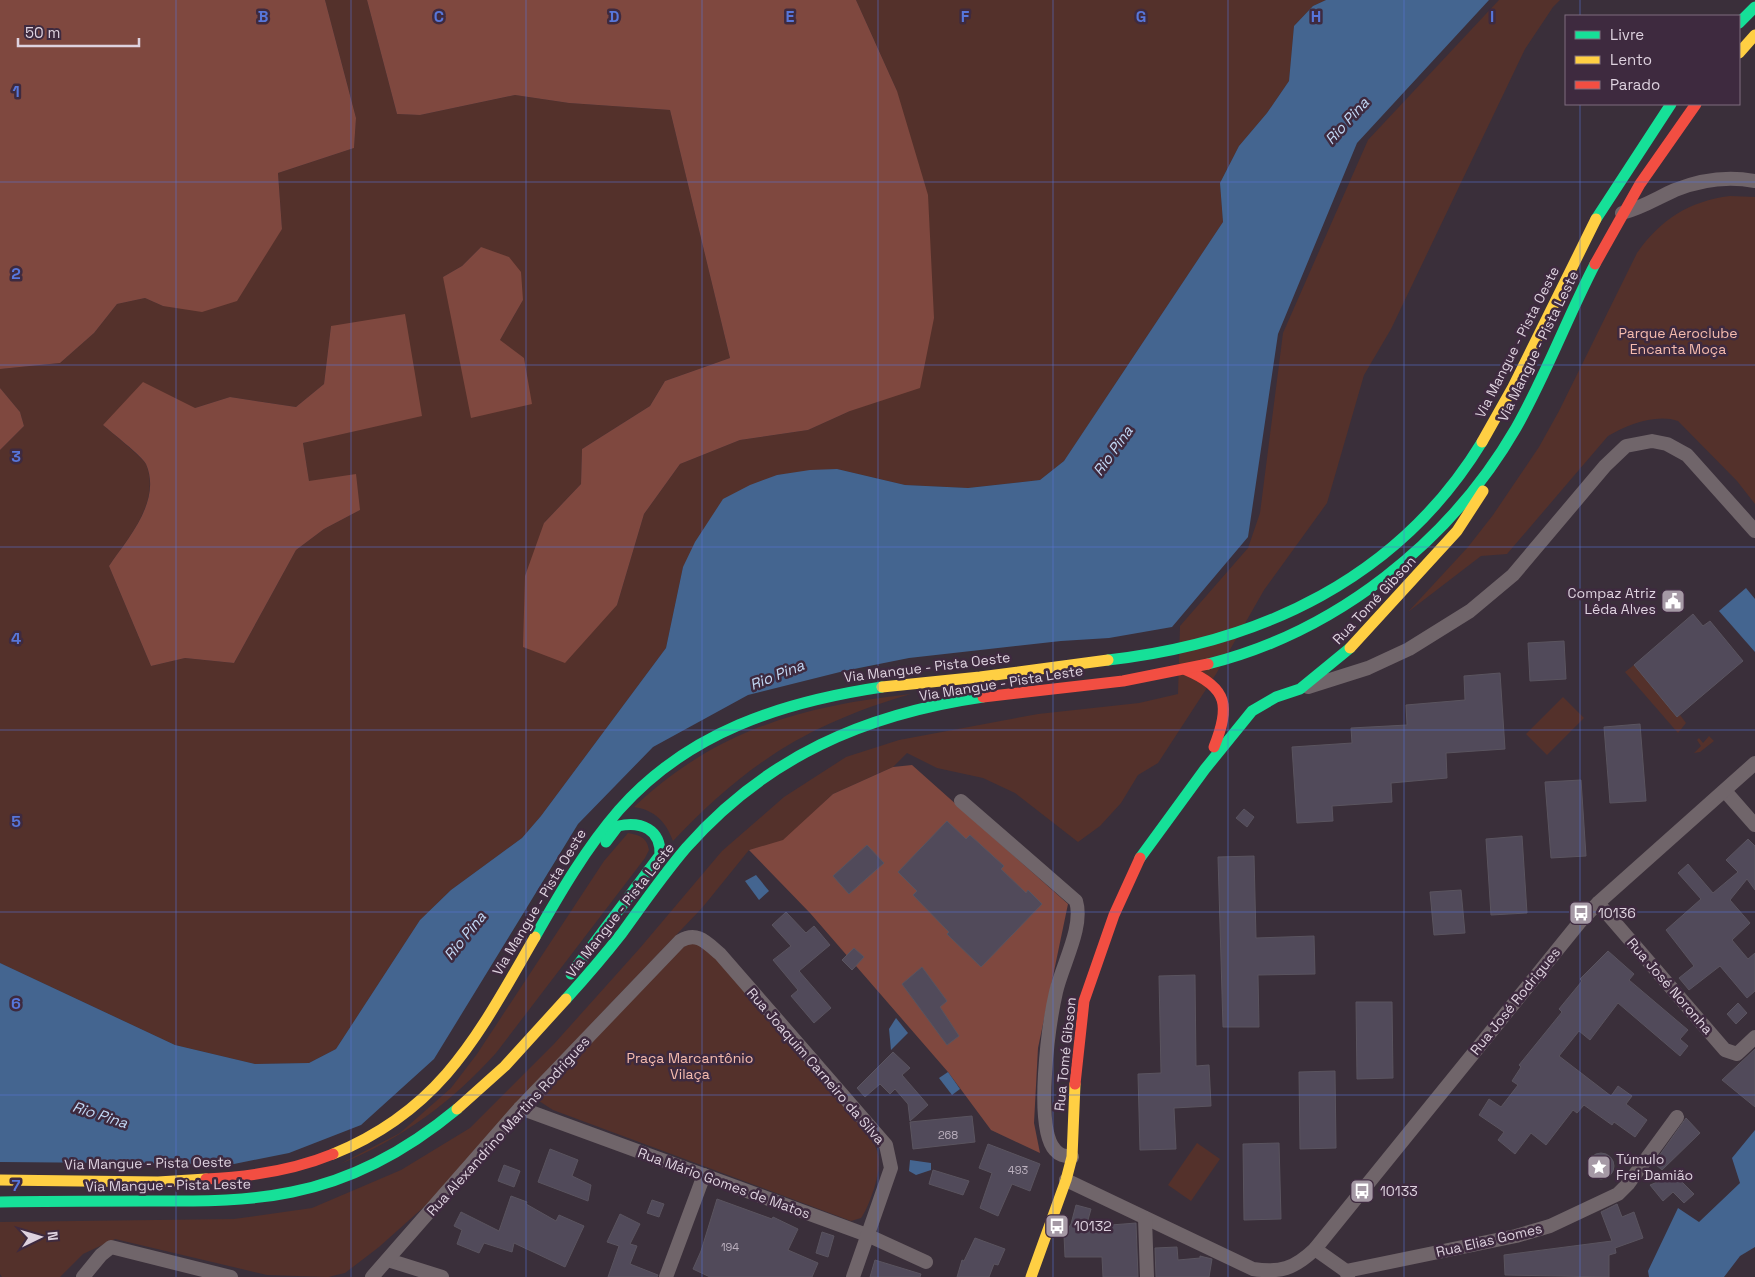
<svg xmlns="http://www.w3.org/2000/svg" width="1755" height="1277" font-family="'Space Grotesk',sans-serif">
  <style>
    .green { fill: #54312b; fill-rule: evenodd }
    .forest { fill: #7f483f }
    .water { fill: #446590 }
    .building { fill: #514a5a; stroke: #5a545f }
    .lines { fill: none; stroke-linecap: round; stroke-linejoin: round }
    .street { stroke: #70656a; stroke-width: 14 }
    .fast { stroke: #16e098; stroke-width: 11 }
    .slow { stroke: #ffcf43; stroke-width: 11 }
    .jam { stroke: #f24e42; stroke-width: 11 }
    .grid { fill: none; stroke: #5776da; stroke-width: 1; stroke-opacity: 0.55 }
    .labels { text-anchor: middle; stroke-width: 5; stroke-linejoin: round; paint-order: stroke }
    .number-label { font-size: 11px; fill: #bbb0be }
    .park-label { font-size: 14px; fill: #f5bbae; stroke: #3e2a3f }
    .street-label { font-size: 14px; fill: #ded2df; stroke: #3e2a3f }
    .poi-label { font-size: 14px; fill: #ded2df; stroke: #3e2a3f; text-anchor: start }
    .water-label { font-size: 15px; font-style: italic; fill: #c2d8f5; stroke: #3e2a3f }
    .grid-label { font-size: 16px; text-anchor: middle; font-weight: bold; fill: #5776da; stroke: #3e2a3f; stroke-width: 5; stroke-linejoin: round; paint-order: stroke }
  </style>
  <rect width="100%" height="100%" fill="#3a2f3a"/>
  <!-- green -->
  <g class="green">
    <path d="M325 0H367L397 114 420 115 515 95 569 103 670 110 730 358 665 381 650 406 582 449 581 484 544 523 617 605 644 514 680 464 740 440 808 430 850 411 897 91 856 0H1326L1313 6 1294 26 1289 81 1267 113 1239 146 1220 183 1223 222 1064 461 1040 480 968 488 905 485 837 469 777 475 683 567 666 648 541 816 522 838 451 890 420 920 336 1049 309 1063 255 1064 175 1045 0 963V450L24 426 20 412 0 388V369L60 363 94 333 117 304 145 298 163 306 282 229 278 173 354 148 356 118ZM481 247 523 300 500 340 443 277 462 266ZM331 326 422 415 303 443 309 482 360 510 324 529 296 550 234 663 185 658 151 666 109 566C128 538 161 502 146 464 142 457 111 432 103 425L195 408 230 397 296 407 324 384Z"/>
    <polygon points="1499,0 1560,0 1553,7 1525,49 1391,329 1364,375 1327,503 1264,590 1216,674 1158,763 1138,775 1121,803 1100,826 1078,842 1015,793 983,778 937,768 907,753 893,767 833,794 783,841 749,850 702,908 594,1021 426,1205 379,1247 345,1273 328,1277 267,1275 115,1239 83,1254 60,1277 2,1277 0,1274 0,1222 234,1219 312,1208 401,1170 470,1128 554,1044 640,948 722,851 784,797 846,757 899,740 1038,714 1139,703 1178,694 1180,626 1248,548 1260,513 1283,333 1368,140"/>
    <path d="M1730 196 1755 197V504L1737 481 1678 421C1657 413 1626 425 1608 436L1507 554 1481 556 1408 612 1468 547 1493 515 1539 447 1559 411 1637 253C1660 220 1689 201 1730 196Z"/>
    <polygon points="1634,665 1677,717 1680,715 1686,723 1678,733 1625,672"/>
    <path d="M911 694C808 724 747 763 673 841 666 822 655 810 634 807 716 730 801 706 911 694Z"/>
    <polygon points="1563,697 1584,718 1547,755 1526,734"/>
    <polygon points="1709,736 1714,741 1700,752 1694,753 1701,746 1697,740 1699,738 1703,743"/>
    <path d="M628 833C639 835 647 837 649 850L645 858 496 1053C452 1102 402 1139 340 1164L400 1133 451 1088 477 1054 604 861Z"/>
    <path d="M694 941 708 948 873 1141C876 1148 879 1154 879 1161 880 1175 869 1207 861 1218L851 1221 553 1110 539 1101 538 1094 683 946Z"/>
    <polygon points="1197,1143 1220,1159 1191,1201 1168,1185"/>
  </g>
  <!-- forest -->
  <g class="forest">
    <polygon points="0,0 325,0 356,118 354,148 278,173 282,229 237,301 202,312 163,306 145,298 117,304 94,333 60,363 0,369"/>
    <polygon points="367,0 856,0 897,91 928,195 934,318 920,388 850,411 808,430 740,440 680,464 644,514 617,605 565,663 523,647 525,576 544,523 581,484 582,449 650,406 665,381 730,358 670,110 569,103 515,95 420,115 397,114"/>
    <polygon points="481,247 509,257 521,272 523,300 500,340 524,358 532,404 471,418 443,277 462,266"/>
    <path d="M405 314 422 416 303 443 309 481 356 474 360 510 324 529 296 550 234 663 185 658 151 666 109 566C128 538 162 501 146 464 142 456 111 432 103 425L143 382 195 408 230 397 296 407 324 384 331 326Z"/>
    <polygon points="0,388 20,412 24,426 0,450"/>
    <polygon points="912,765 1068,904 1038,1048 1034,1123 1040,1153 991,1130 948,1072 810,913 749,850 783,840 833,794 893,767"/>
  </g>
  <!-- water -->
  <g class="water">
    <polygon points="1326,0 1489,0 1357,143 1278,334 1248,537 1172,627 1109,638 1061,641 909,658 844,671 748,695 653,747 578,824 434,1059 361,1125 289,1153 234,1164 0,1162 0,963 175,1045 255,1064 309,1063 336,1049 420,920 451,890 522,838 541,816 666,648 683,567 695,542 723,499 750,485 777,475 810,470 837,469 905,485 968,488 1040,480 1064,461 1223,222 1220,183 1239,146 1267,113 1289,81 1294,26 1313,6"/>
    <polygon points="1746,588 1755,599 1755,652 1719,611"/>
    <polygon points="756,875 769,891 759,900 745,881"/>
    <polygon points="896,1018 908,1033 891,1050 889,1029"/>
    <polygon points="948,1072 960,1089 952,1095 939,1078"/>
    <polygon points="1755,1130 1755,1247 1740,1256 1724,1277 1649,1277 1648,1271 1678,1208 1699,1222 1740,1183 1732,1158"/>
    <polygon points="910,1160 931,1163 931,1170 916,1175 909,1171"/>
  </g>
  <!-- building -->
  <g class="building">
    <polygon points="1693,614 1703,626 1710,621 1743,661 1677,717 1634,665"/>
    <polygon points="1564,641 1566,679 1530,681 1528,643"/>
    <polygon points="1500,673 1505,749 1446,753 1447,778 1391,783 1392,802 1332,806 1333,821 1297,823 1292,747 1352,743 1351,728 1407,725 1406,705 1465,700 1464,676"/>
    <polygon points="1640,724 1646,801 1610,803 1604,727"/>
    <polygon points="1581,780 1586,856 1551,858 1545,782"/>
    <polygon points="1244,809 1254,817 1247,827 1236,818"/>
    <polygon points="947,821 966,839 970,835 1004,866 1001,869 1026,893 1028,890 1042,904 981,967 947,934 949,932 913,895 917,891 898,872"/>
    <polygon points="1522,836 1527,913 1491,915 1486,839"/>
    <polygon points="1748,839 1755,846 1755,890 1747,879 1730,900 1750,923 1732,940 1748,959 1755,953 1755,991 1747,998 1720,966 1689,990 1679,978 1694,966 1666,930 1701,899 1678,873 1688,864 1713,893 1738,872 1726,860"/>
    <polygon points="867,845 884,863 849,894 833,876"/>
    <polygon points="1254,856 1256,938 1314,936 1315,974 1258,975 1259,1027 1223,1027 1218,857"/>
    <polygon points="1461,890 1465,933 1434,935 1430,892"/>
    <polygon points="786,912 806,933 814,926 830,945 799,971 831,1008 814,1023 791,996 798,990 773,960 791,946 772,925"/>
    <polygon points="854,948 864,957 852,970 842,960"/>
    <polygon points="1608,951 1634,974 1629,980 1688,1030 1680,1039 1688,1046 1680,1056 1618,1003 1590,1040 1579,1031 1559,1056 1611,1096 1618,1086 1632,1096 1626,1104 1647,1120 1635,1137 1614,1122 1612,1125 1584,1105 1577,1113 1573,1110 1546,1145 1531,1133 1515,1154 1498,1140 1504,1132 1479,1115 1489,1099 1501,1107 1518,1085 1512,1081 1521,1067 1519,1065 1562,1012 1559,1009 1582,981 1580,979"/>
    <polygon points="922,967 947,1001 940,1007 959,1036 947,1045 902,984"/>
    <polygon points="1195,975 1196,1066 1209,1065 1211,1106 1174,1108 1176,1149 1140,1150 1138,1074 1161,1073 1159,976"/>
    <polygon points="1356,1002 1392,1002 1393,1078 1357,1079"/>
    <polygon points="1738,1003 1747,1013 1736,1024 1727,1014"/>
    <polygon points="1755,1049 1755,1107 1722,1080"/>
    <polygon points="893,1052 910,1068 902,1075 928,1105 910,1121 908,1104 895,1089 890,1094 880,1084 865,1097 857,1088"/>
    <polygon points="1335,1071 1336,1148 1300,1149 1299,1072"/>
    <polygon points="972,1116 975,1142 913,1149 910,1122"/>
    <polygon points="1686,1118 1700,1133 1662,1170 1654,1163"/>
    <polygon points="1279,1143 1281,1219 1244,1220 1243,1144"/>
    <polygon points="988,1144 1040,1164 1030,1191 1012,1184 998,1216 980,1208 992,1173 979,1168"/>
    <polygon points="550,1149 578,1160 572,1176 591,1185 588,1201 538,1182"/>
    <circle cx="1601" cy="1166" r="13"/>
    <polygon points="504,1165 520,1171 514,1187 498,1181"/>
    <polygon points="933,1170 969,1181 963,1195 929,1184"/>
    <polygon points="1675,1175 1694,1194 1684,1203 1673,1192 1663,1201 1650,1185"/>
    <polygon points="511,1196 527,1202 526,1204 556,1221 559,1215 584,1226 565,1267 514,1243 512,1252 484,1243 479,1253 457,1244 462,1230 454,1226 461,1212 499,1231"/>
    <polygon points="717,1199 772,1219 773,1217 798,1229 788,1250 818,1263 812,1277 710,1277 693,1269 701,1251"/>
    <polygon points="652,1200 664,1204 659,1217 647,1213"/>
    <polygon points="1617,1204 1622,1217 1634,1212 1643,1238 1615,1248 1616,1253 1609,1255 1609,1277 1505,1275 1504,1255 1612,1241 1601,1212"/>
    <polygon points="1076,1205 1091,1209 1086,1227 1136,1223 1138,1277 1103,1277 1102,1257 1065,1257 1064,1235 1071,1224"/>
    <polygon points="620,1214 640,1224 630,1244 637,1246 630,1264 658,1275 657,1277 608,1277 619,1246 607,1242"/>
    <polygon points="822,1232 834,1236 828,1257 816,1253"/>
    <polygon points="975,1238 1005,1249 998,1265 994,1264 989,1277 957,1277 962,1260 964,1261"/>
    <polygon points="1177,1247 1178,1260 1200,1258 1200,1256 1212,1259 1209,1277 1156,1277 1155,1248"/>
    <polygon points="875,1260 921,1274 920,1277 870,1277"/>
  </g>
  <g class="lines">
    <!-- street -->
    <g class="street">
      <path d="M1622 213C1642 208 1657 198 1675 190 1700 180 1728 176 1755 181"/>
      <polyline points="1308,687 1368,668 1409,649 1470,611 1513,575 1605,466 1626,446 1652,441 1667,444 1687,455 1755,531"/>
      <polyline points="1725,791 1755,825"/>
      <path d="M961 801 1076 901C1084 927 1062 965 1056 992 1049 1023 1034 1127 1055 1150 1060 1156 1065 1156 1072 1157"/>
      <polyline points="1598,903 1725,1050 1737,1054 1755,1037"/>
      <polyline points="520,1108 867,1235 926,1262"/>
      <path d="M1066 1180 1253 1269C1280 1273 1294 1269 1315 1249L1579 923 1598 903 1755 763"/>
      <polyline points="1145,1218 1147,1277"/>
      <polyline points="1315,1249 1346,1271 1348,1277"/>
      <polyline points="388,1260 442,1277"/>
      <polyline points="1346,1271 1516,1236 1550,1226 1618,1194 1628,1184 1677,1117"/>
      <polyline points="83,1277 101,1255 111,1247 231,1277"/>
      <path d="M372 1277 520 1108 680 941C697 931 706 942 720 954L886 1145 891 1168 853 1277"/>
      <polyline points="666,1277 704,1175"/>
    </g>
    <!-- fast -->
    <g class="fast">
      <polyline points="1739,23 1755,7"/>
      <polyline points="1596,219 1671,104"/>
      <path d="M1108 660C1261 643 1399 578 1482 442"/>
      <path d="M1208 664C1336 632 1450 542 1516 428 1546 375 1567 318 1595 264"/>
      <polyline points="1140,858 1205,769 1252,711 1276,697 1300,689 1350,648"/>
      <path d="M535 937C560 893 586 848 619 810 688 732 782 702 882 687"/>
      <path d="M571 974 660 855C661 829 641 821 618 826L606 842"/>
      <path d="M566 999C585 978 604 956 622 933 643 904 663 875 686 848 766 757 865 714 983 697"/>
      <path d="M0 1202C49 1201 99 1201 148 1201 197 1201 244 1202 292 1192 353 1180 410 1148 457 1109"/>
    </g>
    <!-- slow -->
    <g class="slow">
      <polyline points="1739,53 1755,35"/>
      <polyline points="1482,442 1513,387 1596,219"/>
      <polyline points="1350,648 1457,531 1483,491"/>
      <polyline points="882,687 980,677 1108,660"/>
      <polyline points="457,1109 505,1066 566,999"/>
      <path d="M333 1154C443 1109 479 1033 535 937"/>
      <polyline points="0,1180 158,1182 206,1179"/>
      <polyline points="1031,1277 1066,1180 1072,1157 1075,1084"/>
    </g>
    <!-- jam -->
    <g class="jam">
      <polyline points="1595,264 1640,184 1696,104"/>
      <path d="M1186 670C1229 688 1230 707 1214 747"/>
      <polyline points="983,697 1123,681 1208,664"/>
      <polyline points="1075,1084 1084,1001 1114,915 1140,858"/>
      <path d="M206 1179C248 1177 294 1170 333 1154"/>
    </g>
  </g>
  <!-- grid -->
  <path class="grid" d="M176 0V1277M351 0V1277M526 0V1277M702 0V1277M878 0V1277M1053 0V1277M1228 0V1277M1404 0V1277M1580 0V16M1580 104V1277M0 182H1755M0 365H1755M0 547H1755M0 730H1755M0 912H1755M0 1095H1755"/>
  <!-- icons -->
  <defs>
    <g id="civic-square" transform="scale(1.25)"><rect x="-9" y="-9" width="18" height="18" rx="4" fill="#a599a5" stroke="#3e2a3f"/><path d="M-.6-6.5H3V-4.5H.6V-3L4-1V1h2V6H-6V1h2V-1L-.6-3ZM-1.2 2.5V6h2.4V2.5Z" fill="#fff"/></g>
    <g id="bus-square" transform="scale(1.25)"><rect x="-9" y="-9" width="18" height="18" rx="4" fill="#a599a5" stroke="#3e2a3f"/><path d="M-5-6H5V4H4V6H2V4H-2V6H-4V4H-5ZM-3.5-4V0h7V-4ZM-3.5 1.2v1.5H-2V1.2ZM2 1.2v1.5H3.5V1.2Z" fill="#fff"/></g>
    <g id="sight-square" transform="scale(1.25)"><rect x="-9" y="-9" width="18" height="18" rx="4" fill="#a599a5" stroke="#3e2a3f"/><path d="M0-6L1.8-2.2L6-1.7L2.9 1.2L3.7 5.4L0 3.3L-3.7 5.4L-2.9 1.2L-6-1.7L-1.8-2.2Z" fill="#fff"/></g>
  </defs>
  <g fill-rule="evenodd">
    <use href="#civic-square" x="1673" y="601"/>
    <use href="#bus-square" x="1581" y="913"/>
    <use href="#sight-square" x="1599" y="1167"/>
    <use href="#bus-square" x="1362" y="1191"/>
    <use href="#bus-square" x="1057" y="1226"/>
  </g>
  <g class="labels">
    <!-- number labels -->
    <g class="number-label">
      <text x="948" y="1139">268</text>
      <text x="1018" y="1174">493</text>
      <text x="730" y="1251">194</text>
    </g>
    <!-- park labels -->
    <g class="park-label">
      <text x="1678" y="338">Parque Aeroclube<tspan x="1678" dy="16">Encanta Moça</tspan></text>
      <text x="690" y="1063">Praça Marcantônio<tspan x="690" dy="16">Vilaça</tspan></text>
    </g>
    <!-- street labels -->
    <g class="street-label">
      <text transform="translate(1517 342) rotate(-63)" y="5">Via Mangue - Pista Oeste</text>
      <text transform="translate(1538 346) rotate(-64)" y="5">Via Mangue - Pista Leste</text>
      <text transform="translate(1374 600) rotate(-47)" y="5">Rua Tomé Gibson</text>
      <text transform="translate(927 667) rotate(-7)" y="5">Via Mangue - Pista Oeste</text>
      <text transform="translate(1001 683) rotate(-9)" y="5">Via Mangue - Pista Leste</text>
      <text transform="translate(539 902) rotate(-59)" y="5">Via Mangue - Pista Oeste</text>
      <text transform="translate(620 910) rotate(-52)" y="5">Via Mangue - Pista Leste</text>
      <text transform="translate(1670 986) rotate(49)" y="5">Rua José Noronha</text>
      <text transform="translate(1515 1001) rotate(-51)" y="5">Rua José Rodrigues</text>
      <text transform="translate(1065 1054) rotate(-84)" y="5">Rua Tomé Gibson</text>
      <text transform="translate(816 1066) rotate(49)" y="5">Rua Joaquim Carneiro da Silva</text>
      <text transform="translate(508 1126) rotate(-48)" y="5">Rua Alexandrino Martins Rodrigues</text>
      <text transform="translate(148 1163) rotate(-1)" y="5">Via Mangue - Pista Oeste</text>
      <text transform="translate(724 1183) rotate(20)" y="5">Rua Mário Gomes de Matos</text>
      <text transform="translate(168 1185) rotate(-1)" y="5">Via Mangue - Pista Leste</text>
      <text transform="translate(1489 1240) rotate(-13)" y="5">Rua Elias Gomes</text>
    </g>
    <!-- poi labels -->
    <g class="poi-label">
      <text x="1656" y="598" text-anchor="end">Compaz Atriz<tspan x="1656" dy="16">Lêda Alves</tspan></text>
      <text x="1598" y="918">10136</text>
      <text x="1616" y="1164">Túmulo<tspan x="1616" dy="16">Frei Damião</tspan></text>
      <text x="1380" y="1196">10133</text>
      <text x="1074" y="1231">10132</text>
    </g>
    <!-- water labels -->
    <g class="water-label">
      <text transform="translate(1347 121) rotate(-48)" y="5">Rio Pina</text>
      <text transform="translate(1113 451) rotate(-55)" y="5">Rio Pina</text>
      <text transform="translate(777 675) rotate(-22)" y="5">Rio Pina</text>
      <text transform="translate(465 936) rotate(-51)" y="5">Rio Pina</text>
      <text transform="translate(100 1115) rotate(18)" y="5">Rio Pina</text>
    </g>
  </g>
  <g class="grid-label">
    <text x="263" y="22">B</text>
    <text x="439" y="22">C</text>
    <text x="614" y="22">D</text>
    <text x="790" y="22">E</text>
    <text x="965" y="22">F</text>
    <text x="1141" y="22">G</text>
    <text x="1316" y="22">H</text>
    <text x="1492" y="22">I</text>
    <text x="16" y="97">1</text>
    <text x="16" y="279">2</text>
    <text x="16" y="462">3</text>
    <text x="16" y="644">4</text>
    <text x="16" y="827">5</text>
    <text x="16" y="1009">6</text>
    <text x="16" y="1191">7</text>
  </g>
  <!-- legend -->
  <rect x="1565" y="15" width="175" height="90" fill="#3e2a3f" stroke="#7e6d7f"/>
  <rect x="1575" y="31" width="25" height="8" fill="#16e098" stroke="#7e6d7f"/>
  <text x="1610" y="40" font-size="15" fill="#ded2df">Livre</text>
  <rect x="1575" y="56" width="25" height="8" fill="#ffcf43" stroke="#7e6d7f"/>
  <text x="1610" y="65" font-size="15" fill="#ded2df">Lento</text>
  <rect x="1575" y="81" width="25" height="8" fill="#f24e42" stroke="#7e6d7f"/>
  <text x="1610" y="90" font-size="15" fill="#ded2df">Parado</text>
  <!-- north arrow -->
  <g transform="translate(40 1237) rotate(85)" stroke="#3e2a3f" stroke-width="4" paint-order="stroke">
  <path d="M0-4L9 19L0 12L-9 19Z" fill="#ded2df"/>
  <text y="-8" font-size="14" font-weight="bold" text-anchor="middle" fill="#ded2df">N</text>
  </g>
  <!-- scale -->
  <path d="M18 38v8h121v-8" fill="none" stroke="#ded2df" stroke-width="2.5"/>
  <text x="25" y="38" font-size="15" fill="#ded2df" stroke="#3e2a3f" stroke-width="4" paint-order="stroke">50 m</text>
</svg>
